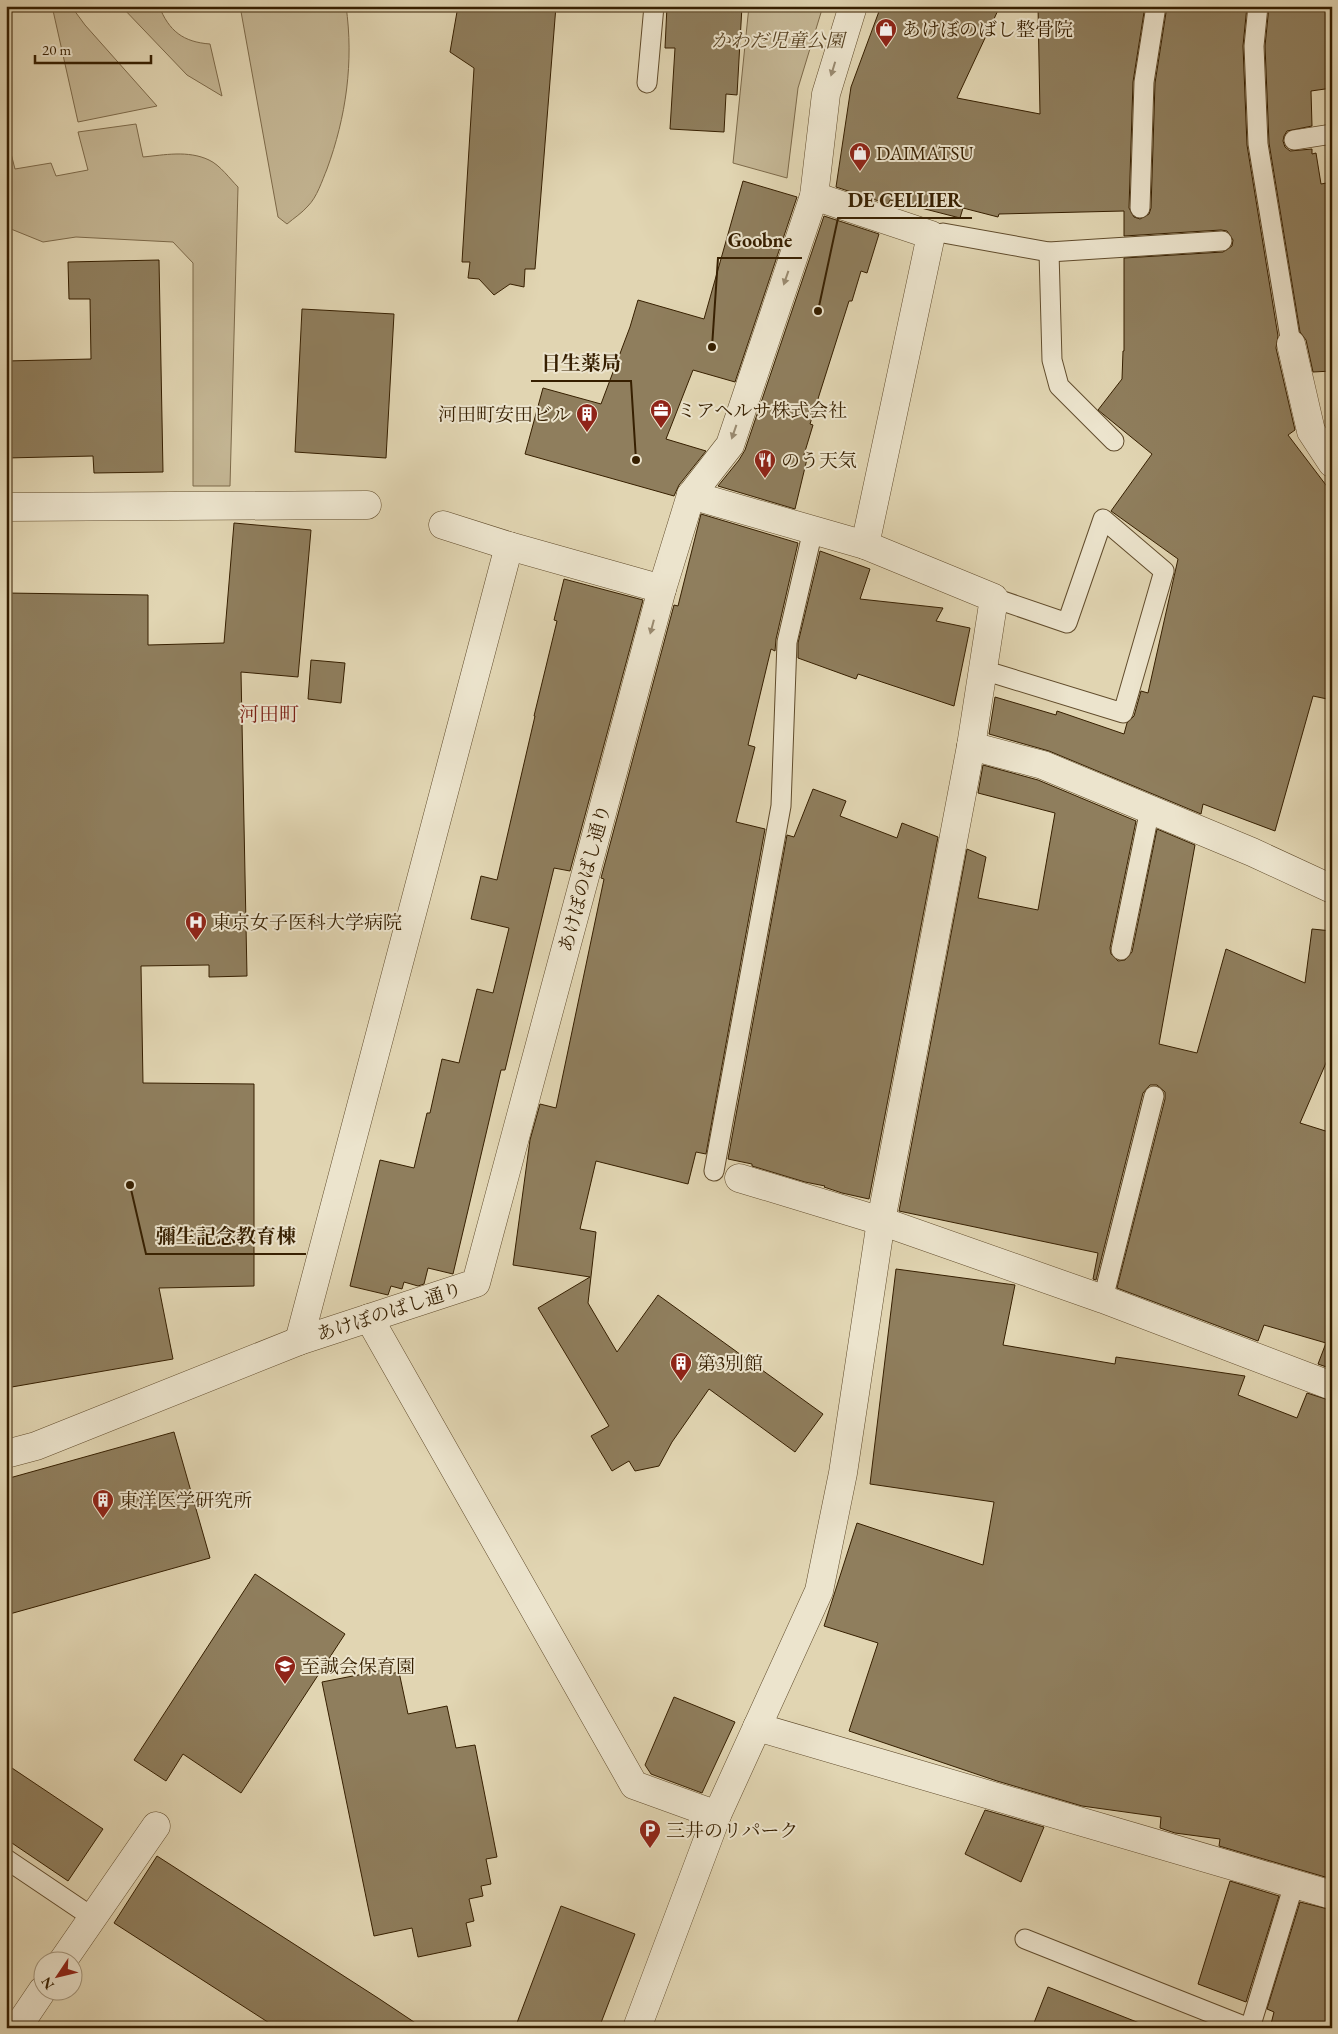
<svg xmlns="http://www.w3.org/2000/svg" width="1338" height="2034" font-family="'EB Garamond','Noto Serif JP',serif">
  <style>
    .green { fill: #c4b694; stroke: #7d6a4a }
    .building { fill: #8f7e5d; stroke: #361f00 }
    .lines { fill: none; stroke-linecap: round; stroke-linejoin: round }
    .lane-casing { stroke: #614c2c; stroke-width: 21 }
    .street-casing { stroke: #614c2c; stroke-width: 29 }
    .lane { stroke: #ece4cd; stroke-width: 19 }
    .street { stroke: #ece4cd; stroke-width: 28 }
    .oneway { fill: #9a8b71 }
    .labels { text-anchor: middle; stroke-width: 4; stroke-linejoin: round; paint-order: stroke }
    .poi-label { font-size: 19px; fill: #361f00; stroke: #ece4cd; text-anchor: start }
    .park-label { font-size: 19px; font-style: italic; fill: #5a4525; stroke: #ece4cd }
    .street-label { font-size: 19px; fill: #361f00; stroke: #ece4cd }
    .neighbourhood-label { font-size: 20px; fill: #7a1f14; stroke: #ece4cd }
    .leader { fill: none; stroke: #361f00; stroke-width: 2 }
    .callout-dot { fill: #361f00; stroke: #ece4cd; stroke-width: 2 }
    .callout-label { font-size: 20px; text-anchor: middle; font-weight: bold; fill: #361f00; stroke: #ece4cd; stroke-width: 4; stroke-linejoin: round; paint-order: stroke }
  </style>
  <rect width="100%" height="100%" fill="#e1d5b2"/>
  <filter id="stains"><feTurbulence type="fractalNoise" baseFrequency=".004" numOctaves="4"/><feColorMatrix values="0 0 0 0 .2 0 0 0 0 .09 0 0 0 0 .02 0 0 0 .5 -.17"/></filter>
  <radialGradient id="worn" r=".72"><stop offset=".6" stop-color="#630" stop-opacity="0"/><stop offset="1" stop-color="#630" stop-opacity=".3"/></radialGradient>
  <!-- green -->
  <g class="green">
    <polygon points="52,6 71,6 85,25 157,106 78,122"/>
    <path d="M121 6H159C169 31 183 42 210 44L222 96 187 75Z"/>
    <path d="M240 6H346C354 62 346 117 327 169 322 181 317 197 308 206 302 213 294 218 287 224L278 217Z"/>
    <polygon points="749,6 823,6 798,88 787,178 733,163"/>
    <path d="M136 124 143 157C164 155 188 150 209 160 220 165 230 179 238 187L230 486H193V263L173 242 76 237 43 242 6 227V134L15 169 51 163 56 176 88 170 78 132Z"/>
  </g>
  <!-- building -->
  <g class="building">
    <polygon points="458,6 556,6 535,269 525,269 524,287 510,284 494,295 479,279 468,278 470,262 462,262 474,68 450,52"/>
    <polygon points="667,6 742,6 737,95 726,94 724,132 670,129 675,48 665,48"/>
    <polygon points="881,6 1000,6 957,98 1040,114 1038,6 1145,6 1133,82 1129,208 1134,217 1140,219 1149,214 1151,208 1155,83 1167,6 1247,6 1243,46 1247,145 1278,336 1276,348 1295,430 1288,435 1332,493 1332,700 1313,696 1275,831 1203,804 1201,814 1049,751 989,734 995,697 1056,715 1057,711 1124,734 1127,723 1134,716 1141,691 1148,693 1178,559 1111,511 1152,454 1098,410 1122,379 1123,351 1124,351 1124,258 1223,252 1232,246 1233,240 1227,231 1221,230 1124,236 1124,211 999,214 998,217 963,208 960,218 890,200 888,204 836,187 851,87"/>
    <polygon points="1269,6 1332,6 1332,88 1311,91 1312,126 1287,131 1284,136 1283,141 1285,147 1290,151 1312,149 1312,154 1316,153 1321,184 1332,182 1332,371 1313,372 1306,340 1300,332 1269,143 1265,46"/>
    <polygon points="743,181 797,197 735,382 693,370 666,439 706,451 679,485 674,496 525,454 543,388 601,404 630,327 638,300 704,319"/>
    <polygon points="824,216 879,234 867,273 861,271 852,301 849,301 810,424 813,425 803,458 807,459 795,509 718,486 739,460 745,450"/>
    <polygon points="159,260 163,472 94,473 93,456 6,458 6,361 91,359 90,299 69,299 68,262"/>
    <polygon points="302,309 394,314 386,458 295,452"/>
    <polygon points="701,514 798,543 776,639 775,651 771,649 748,745 755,747 736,822 765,829 706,1154 696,1152 688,1184 596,1161 580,1229 596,1232 588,1303 617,1352 658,1295 823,1414 795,1452 709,1389 672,1442 659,1466 635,1471 629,1461 612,1471 591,1436 609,1426 538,1308 590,1277 513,1265 530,1140 540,1104 556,1108 604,879 601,878 674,605 678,606"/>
    <polygon points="234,523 311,530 298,677 241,672 247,976 209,977 209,965 141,966 143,1083 254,1084 254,1286 159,1288 173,1359 6,1388 6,593 148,595 148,645 224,643"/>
    <polygon points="820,551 870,569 860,599 943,608 936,621 970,628 954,706 858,674 856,679 798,658 798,643"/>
    <polygon points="564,579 643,600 570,871 554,868 505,1070 501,1070 453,1274 428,1268 424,1284 418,1286 404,1282 402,1289 391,1286 388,1295 350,1286 380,1160 414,1168 427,1113 430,1113 442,1059 459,1063 477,989 493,993 509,928 471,919 481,876 497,880 535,716 534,716 557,621 554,620"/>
    <polygon points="311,660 345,663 341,703 308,699"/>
    <polygon points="983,765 1038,780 1136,821 1110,948 1111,954 1118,961 1125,960 1132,952 1157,829 1195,845 1159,1044 1197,1053 1226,949 1305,983 1312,929 1332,931 1332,1049 1300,1123 1332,1133 1332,1369 1318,1364 1326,1343 1264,1325 1258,1341 1117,1288 1165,1099 1165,1092 1157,1085 1150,1085 1143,1093 1096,1280 1093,1279 1098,1253 899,1211 967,849 986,857 978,898 1038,910 1055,813 978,793"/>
    <polygon points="813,789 846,801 840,816 897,838 902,823 938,837 869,1199 842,1193 824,1187 825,1186 805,1182 752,1166 752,1164 728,1159 787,835 794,837"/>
    <polygon points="896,1269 1015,1285 1003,1345 1115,1364 1116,1357 1245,1376 1238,1395 1297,1418 1307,1393 1332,1401 1332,1879 1219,1846 1220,1839 1175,1833 1160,1828 1161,1817 1082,1806 997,1781 849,1731 878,1643 824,1626 857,1523 983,1565 994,1502 870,1484"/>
    <polygon points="174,1432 210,1558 6,1615 6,1479"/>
    <polygon points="255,1574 345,1634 241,1793 183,1754 166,1781 134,1760"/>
    <polygon points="389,1669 390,1674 399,1672 408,1714 447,1706 456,1748 475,1745 497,1857 486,1859 491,1884 481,1886 483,1896 469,1899 474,1921 466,1923 471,1946 418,1957 412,1928 374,1936 322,1682"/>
    <polygon points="674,1697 735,1722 702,1793 651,1774 645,1765"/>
    <polygon points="6,1764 103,1829 68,1881 6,1839"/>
    <polygon points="985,1810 1044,1827 1021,1882 965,1854"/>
    <polygon points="157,1856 378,1998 423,2028 277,2028 114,1923"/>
    <polygon points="1230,1881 1279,1896 1246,2002 1198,1984"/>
    <polygon points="1300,1902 1332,1910 1332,2028 1270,2028 1274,2012 1267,2009"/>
    <polygon points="561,1906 635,1934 599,2028 515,2028"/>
    <polygon points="1048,1987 1147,2026 1147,2028 1032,2028"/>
  </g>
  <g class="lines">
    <!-- lane casing -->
    <g class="lane-casing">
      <g id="lane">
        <polyline points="1258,6 1254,46 1258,144 1291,344"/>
        <polyline points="647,83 654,6"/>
        <polyline points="1294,140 1332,134"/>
        <polyline points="1140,208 1144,82 1156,6"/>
        <polyline points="931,235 943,233 1049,252 1222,241"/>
        <polyline points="1049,252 1052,360 1059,386 1114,441"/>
        <polyline points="983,670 1123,713 1164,571 1103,519 1067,623 994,598"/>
        <polyline points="1121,950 1150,809"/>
        <polyline points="714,1171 781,806 787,642 813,530"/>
        <polyline points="1103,1299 1154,1096"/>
        <polyline points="6,1859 92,1917"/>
        <polyline points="1025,1939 1249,2028"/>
        <polyline points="1250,2028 1294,1884"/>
      </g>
    </g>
    <!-- street casing -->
    <g class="street-casing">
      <g id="street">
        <polyline points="1291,344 1311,431 1332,463"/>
        <polyline points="691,495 865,545"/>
        <polyline points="6,507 367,505"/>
        <polyline points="443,525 509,546 662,589"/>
        <polyline points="971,746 1043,765 1252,852 1332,889"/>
        <polyline points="739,1178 881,1221 1103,1299 1332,1386"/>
        <polyline points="369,1318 634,1785 717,1815"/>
        <polyline points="299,1341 509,546"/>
        <polyline points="6,1454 36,1446 299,1341 476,1283 662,589 691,495 730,445 814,196 826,94 853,6"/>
        <polyline points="757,1727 1332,1895"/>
        <polyline points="62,1962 156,1826"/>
        <polyline points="17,2028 42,1991"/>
        <polyline points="637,2028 717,1815 819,1591 843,1473 881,1221 971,746 994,598 865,545 931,235 814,196"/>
      </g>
    </g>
    <!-- lane -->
    <use href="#lane" class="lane"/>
    <!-- street -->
    <use href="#street" class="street"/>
  </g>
  <!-- one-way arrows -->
  <defs><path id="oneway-solid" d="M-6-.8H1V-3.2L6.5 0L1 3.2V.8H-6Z" transform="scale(1.25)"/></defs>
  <g class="oneway">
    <use href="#oneway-solid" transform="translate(833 69) rotate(107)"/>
    <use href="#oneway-solid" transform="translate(786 278) rotate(109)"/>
    <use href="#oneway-solid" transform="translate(734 432) rotate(109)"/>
    <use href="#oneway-solid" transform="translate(652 627) rotate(105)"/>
  </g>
  <!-- icons -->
  <defs>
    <g id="shop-pin" transform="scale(1.125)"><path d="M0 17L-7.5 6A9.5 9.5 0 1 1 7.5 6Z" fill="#8f2418" stroke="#ece4cd"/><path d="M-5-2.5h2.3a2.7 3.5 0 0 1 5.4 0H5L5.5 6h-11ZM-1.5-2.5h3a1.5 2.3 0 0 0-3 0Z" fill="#fff"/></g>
    <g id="office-pin" transform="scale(1.125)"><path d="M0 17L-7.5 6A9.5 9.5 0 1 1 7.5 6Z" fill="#8f2418" stroke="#ece4cd"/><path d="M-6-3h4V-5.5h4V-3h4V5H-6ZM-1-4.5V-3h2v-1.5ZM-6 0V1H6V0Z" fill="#fff"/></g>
    <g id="building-pin" transform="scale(1.125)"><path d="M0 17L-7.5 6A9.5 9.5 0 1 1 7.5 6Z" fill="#8f2418" stroke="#ece4cd"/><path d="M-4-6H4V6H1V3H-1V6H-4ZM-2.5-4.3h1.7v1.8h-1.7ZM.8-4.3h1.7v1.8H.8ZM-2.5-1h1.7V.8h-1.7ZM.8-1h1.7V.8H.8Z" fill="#fff"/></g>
    <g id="restaurant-pin" transform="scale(1.125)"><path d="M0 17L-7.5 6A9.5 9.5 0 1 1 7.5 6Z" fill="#8f2418" stroke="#ece4cd"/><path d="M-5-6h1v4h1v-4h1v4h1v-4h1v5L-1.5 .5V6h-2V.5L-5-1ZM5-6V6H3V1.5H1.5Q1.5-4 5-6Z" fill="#fff"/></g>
    <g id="hospital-pin" transform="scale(1.125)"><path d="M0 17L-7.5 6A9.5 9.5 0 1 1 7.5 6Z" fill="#8f2418" stroke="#ece4cd"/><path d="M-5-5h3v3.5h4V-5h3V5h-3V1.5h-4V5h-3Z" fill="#fff"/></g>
    <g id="school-pin" transform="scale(1.125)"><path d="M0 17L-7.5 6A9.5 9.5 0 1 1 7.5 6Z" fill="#8f2418" stroke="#ece4cd"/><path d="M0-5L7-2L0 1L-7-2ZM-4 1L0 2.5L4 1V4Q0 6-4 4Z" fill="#fff"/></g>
    <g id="parking-pin" transform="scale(1.125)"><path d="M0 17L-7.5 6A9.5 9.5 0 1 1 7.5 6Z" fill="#8f2418" stroke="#ece4cd"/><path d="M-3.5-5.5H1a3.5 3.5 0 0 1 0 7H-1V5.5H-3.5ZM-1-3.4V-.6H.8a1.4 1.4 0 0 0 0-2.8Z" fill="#fff"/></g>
  </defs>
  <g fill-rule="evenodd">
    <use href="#shop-pin" x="886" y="29"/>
    <use href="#shop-pin" x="860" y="153"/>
    <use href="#office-pin" x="661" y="410"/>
    <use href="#building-pin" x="587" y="414"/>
    <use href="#restaurant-pin" x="765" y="460"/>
    <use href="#hospital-pin" x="196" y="922"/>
    <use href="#building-pin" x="681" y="1363"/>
    <use href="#building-pin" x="103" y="1500"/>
    <use href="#school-pin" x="285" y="1666"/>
    <use href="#parking-pin" x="650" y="1830"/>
  </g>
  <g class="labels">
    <!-- poi labels -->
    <g class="poi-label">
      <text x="902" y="36">あけぼのばし整骨院</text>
      <text x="876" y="160">DAIMATSU</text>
      <text x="677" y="417">ミアヘルサ株式会社</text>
      <text x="571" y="421" text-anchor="end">河田町安田ビル</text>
      <text x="781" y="467">のう天気</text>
      <text x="212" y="929">東京女子医科大学病院</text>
      <text x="697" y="1370">第3別館</text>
      <text x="119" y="1507">東洋医学研究所</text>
      <text x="301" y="1673">至誠会保育園</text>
      <text x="666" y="1837">三井のリパーク</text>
    </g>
    <!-- park labels -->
    <g class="park-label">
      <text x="778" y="47">かわだ児童公園</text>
    </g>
    <!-- street labels -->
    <g class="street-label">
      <text transform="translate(584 878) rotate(-75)" y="7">あけぼのばし通り</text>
      <text transform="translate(389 1311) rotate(-18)" y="7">あけぼのばし通り</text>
    </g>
    <!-- neighbourhood labels -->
    <g class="neighbourhood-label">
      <text x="269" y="721">河田町</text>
    </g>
  </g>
  <!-- callouts -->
  <path class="leader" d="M818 311L838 218H972M712 347L718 258H802M636 460L631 381H531M130 1185L146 1254H306"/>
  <g class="callout-dot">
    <circle cx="818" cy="311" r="5"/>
    <circle cx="712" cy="347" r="5"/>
    <circle cx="636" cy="460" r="5"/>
    <circle cx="130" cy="1185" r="5"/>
  </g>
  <g class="callout-label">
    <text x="905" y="207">DE CELLIER</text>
    <text x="760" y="247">Goobne</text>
    <text x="581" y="370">日生薬局</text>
    <text x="226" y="1243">彌生記念教育棟</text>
  </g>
  <!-- margin -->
  <rect width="1338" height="2034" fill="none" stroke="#e1d5b2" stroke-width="25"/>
  <rect x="8" y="8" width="1323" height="2019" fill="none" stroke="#361f00" stroke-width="2.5"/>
  <rect x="12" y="12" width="1313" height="2009" fill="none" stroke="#361f00"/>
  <!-- north arrow -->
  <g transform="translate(58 1976) rotate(235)"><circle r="24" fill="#ece4cd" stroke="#a3957b"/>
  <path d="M0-4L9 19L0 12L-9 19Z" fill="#8f2418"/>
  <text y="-8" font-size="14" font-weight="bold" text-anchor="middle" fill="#361f00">N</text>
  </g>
  <!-- scale -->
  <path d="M35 55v8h116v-8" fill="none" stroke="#361f00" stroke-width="2.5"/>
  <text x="42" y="55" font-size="15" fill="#361f00" stroke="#ece4cd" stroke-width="4" paint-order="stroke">20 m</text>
  <rect width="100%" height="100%" filter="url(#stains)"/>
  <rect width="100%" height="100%" fill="url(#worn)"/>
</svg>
